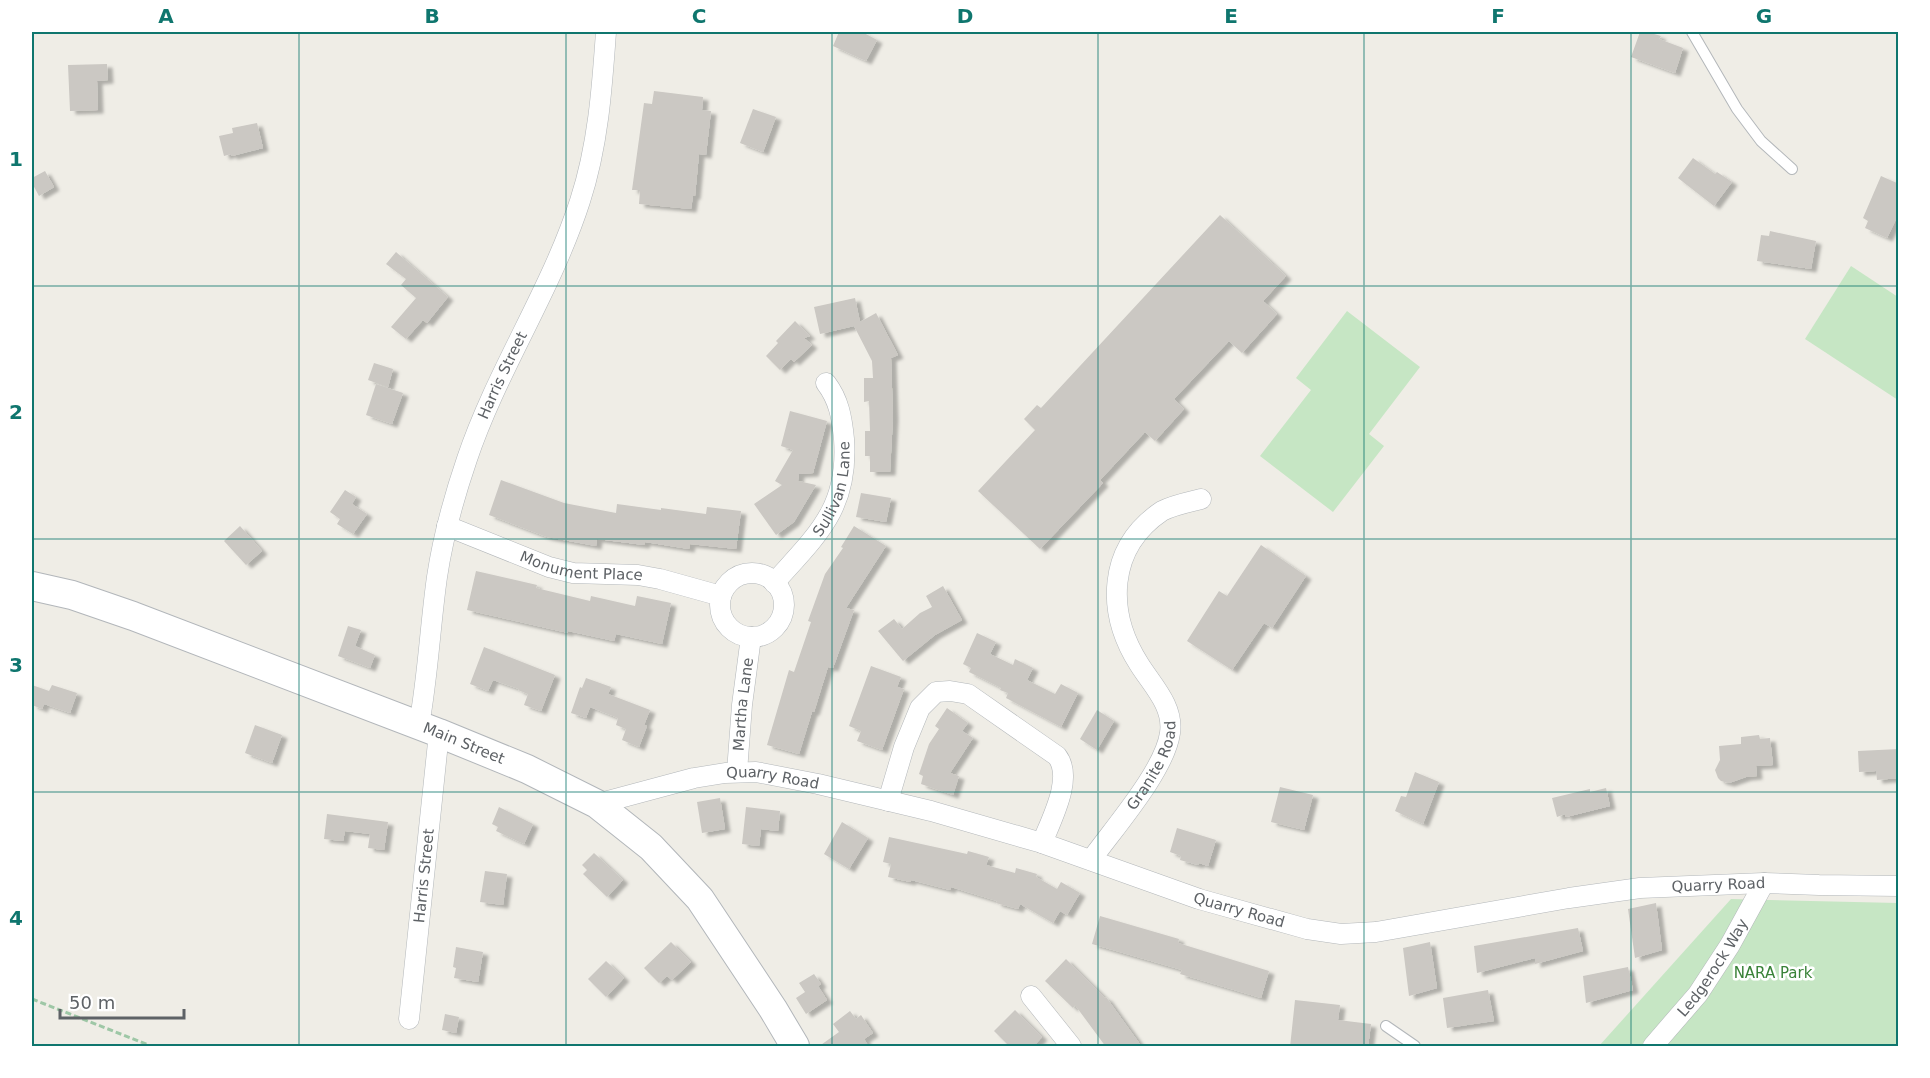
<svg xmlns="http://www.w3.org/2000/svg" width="1930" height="1078" font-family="'DejaVu Sans',sans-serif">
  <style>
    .green { fill: #c6e6c4 }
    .building { fill: #cbc8c3; filter: url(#shadow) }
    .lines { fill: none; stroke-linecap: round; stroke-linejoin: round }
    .lane-casing { stroke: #b3b7ba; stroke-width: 12 }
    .street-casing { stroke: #b3b7ba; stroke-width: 21 }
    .secondary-casing { stroke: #b2b6ba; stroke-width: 30 }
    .path { stroke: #9ec7a6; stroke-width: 3; stroke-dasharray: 6 3; stroke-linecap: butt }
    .lane { stroke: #fff; stroke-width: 10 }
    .street { stroke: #fff; stroke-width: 20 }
    .secondary { stroke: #fff; stroke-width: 28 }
    .grid { fill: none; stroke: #0f766e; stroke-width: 1.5; stroke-opacity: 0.55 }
    .labels { text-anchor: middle; stroke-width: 5; stroke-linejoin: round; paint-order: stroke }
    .street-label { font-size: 15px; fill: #5e6266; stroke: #fff }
    .park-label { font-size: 15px; fill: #398238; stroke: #fff }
    .neatline { fill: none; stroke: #0f766e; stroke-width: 2 }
    .grid-label { font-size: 20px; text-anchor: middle; font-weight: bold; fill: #0f766e }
  </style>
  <defs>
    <filter id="shadow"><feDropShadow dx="5.5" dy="3.5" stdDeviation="1.5" flood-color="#0004"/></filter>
  </defs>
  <rect width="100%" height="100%" fill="#efede6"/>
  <!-- green -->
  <g class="green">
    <polygon points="1851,266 1898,297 1898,400 1805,339"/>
    <polygon points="1347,311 1420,367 1369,434 1384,446 1333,512 1260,456 1311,390 1296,378"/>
    <polygon points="1731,899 1898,903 1898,1046 1599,1046"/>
  </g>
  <!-- building -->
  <g class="building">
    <polygon points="839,32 862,32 877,40 866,61 833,46"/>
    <polygon points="1640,32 1647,32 1661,36 1659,39 1683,48 1675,73 1631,57"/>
    <polygon points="107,64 108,80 97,81 98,110 70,111 68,65"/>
    <polygon points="654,91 703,97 702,110 711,111 706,155 699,154 695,196 693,196 691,209 639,204 640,190 632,190 644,103 652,104"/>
    <polygon points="753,109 776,117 763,152 740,143"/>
    <polygon points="257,123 263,148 232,156 231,154 224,156 219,136 233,133 232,128"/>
    <polygon points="1693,158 1715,174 1717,172 1732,182 1714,206 1678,178"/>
    <polygon points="45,171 54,187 39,196 32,183 32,178"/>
    <polygon points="1881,176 1899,184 1899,213 1887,238 1865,228 1868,221 1863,218"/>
    <polygon points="1220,215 1286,276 1263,301 1277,314 1242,353 1229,341 1174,399 1184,409 1155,441 1145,432 1100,480 1103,483 1040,549 978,491 1035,430 1024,419 1037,405 1041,408"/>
    <polygon points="1770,231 1816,241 1811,269 1757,261 1761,235 1769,236"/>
    <polygon points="396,252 448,297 427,323 423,320 406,339 391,327 416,298 401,285 406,279 386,264"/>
    <polygon points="855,298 860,322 876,313 898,355 891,358 893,417 890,472 870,472 870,456 865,456 865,431 870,431 869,401 864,402 864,378 873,378 872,361 854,326 820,334 814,307"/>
    <polygon points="795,321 810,336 804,338 812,345 794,362 791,359 780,370 766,356 778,343 776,341"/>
    <polygon points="374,363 393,369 388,387 368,380"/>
    <polygon points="376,384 403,393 392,424 366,415"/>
    <polygon points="790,411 827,421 813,473 799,474 798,481 816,485 794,522 776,535 754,504 782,485 775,481 793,450 781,446"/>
    <polygon points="501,480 564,503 616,513 617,504 661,510 661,508 706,514 707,507 741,511 736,549 690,544 689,549 645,542 644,545 597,539 596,546 547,537 489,515"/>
    <polygon points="345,490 356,497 352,504 367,514 353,534 337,524 340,519 330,512"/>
    <polygon points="861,493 891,498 886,522 856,517"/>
    <polygon points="240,526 262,551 246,565 224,541"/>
    <polygon points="854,526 886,546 846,608 854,610 833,668 828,667 814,712 812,712 799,754 767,745 789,670 794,672 811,622 808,621 825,574 843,548 841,547"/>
    <polygon points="1261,545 1306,576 1272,628 1264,623 1232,670 1187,641 1219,591 1227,596"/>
    <polygon points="476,571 537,585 536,588 590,601 591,596 635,606 637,596 671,603 662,644 616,634 614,641 568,631 568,633 467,610"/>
    <polygon points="943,586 962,620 935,635 903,661 878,631 894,619 902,629 920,613 932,607 926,596"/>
    <polygon points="348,626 361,630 355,646 375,655 370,668 338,656"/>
    <polygon points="977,633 996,642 990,654 1013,665 1015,659 1033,668 1027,680 1055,694 1061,684 1078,693 1061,727 1006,698 1008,693 1000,690 1001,688 969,672 971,668 963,664"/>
    <polygon points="484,647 555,675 541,711 524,705 528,694 518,690 519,689 493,680 488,691 470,684"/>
    <polygon points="871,666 901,677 897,687 904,689 882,750 857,741 861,731 849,726"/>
    <polygon points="586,678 611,687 608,694 650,710 644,725 647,726 639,747 622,740 626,729 616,725 618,718 590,707 586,718 571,713 580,687 582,688"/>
    <polygon points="32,685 49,691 52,685 77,693 70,713 44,704 42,709 32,705"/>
    <polygon points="947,708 968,723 962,731 973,738 950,773 959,776 953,795 921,784 923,776 919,774 929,744 939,729 935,726"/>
    <polygon points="1097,710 1114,721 1097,750 1080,739"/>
    <polygon points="255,725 282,735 272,763 245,753"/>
    <polygon points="1759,735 1760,739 1770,738 1773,765 1756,766 1757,776 1746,777 1729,783 1721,781 1718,778 1715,770 1720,760 1719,746 1741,744 1741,737"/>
    <polygon points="1899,749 1899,778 1877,780 1876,771 1859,772 1858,751"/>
    <polygon points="1415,772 1439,782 1423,824 1395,811 1401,796 1406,797"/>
    <polygon points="1280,787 1313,795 1304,830 1271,822"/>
    <polygon points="1606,788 1610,806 1566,817 1565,814 1557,817 1552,798 1590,789 1590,792"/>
    <polygon points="720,798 725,829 702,833 697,802"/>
    <polygon points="499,807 533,824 524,844 496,831 498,827 492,824"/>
    <polygon points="746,807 780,811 778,831 761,829 759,846 742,844"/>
    <polygon points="327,814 388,822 384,850 368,848 370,834 345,831 343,841 324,839"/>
    <polygon points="842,822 868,838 849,869 824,854"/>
    <polygon points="1177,828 1216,840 1208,866 1199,863 1198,865 1180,860 1181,856 1170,852"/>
    <polygon points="889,837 967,854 968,851 989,857 986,865 1015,873 1016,868 1037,874 1036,877 1057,889 1061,882 1080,893 1067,915 1060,911 1053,923 1020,904 1018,909 996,903 997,901 951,887 950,890 911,880 910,882 888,877 891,864 883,862"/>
    <polygon points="594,853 623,880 607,897 583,874 587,870 582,865"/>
    <polygon points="485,871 507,874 503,905 480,902"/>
    <polygon points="1656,903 1662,950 1635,958 1628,909"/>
    <polygon points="1100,916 1179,939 1178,943 1269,971 1261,998 1180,974 1182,970 1092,944"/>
    <polygon points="1578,928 1583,951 1535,964 1535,958 1477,973 1474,946"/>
    <polygon points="671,942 691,962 672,980 667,976 659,983 644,968"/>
    <polygon points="1430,942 1437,988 1409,996 1403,948"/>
    <polygon points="456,947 483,952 478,982 454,978 456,968 453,967"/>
    <polygon points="1066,959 1105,998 1106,997 1142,1047 1106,1047 1075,1005 1073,1008 1045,981"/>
    <polygon points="606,961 624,978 606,997 588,979"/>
    <polygon points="1628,967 1633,990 1586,1003 1583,976"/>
    <polygon points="814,974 821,984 818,986 827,1000 806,1014 796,998 805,992 799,983"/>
    <polygon points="1488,990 1494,1021 1447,1028 1443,998"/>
    <polygon points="1295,1000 1340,1005 1338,1020 1371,1024 1368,1047 1290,1047"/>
    <polygon points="1015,1010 1042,1037 1033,1047 1010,1047 994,1031"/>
    <polygon points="850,1011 856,1019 861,1015 873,1033 864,1039 869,1047 818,1047 839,1032 833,1024"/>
    <polygon points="445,1014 459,1017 456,1033 442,1030"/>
  </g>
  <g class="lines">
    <!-- lane casing -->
    <g class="lane-casing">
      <g id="lane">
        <polyline points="1692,32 1737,109 1761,141 1792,169"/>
        <polyline points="1386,1026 1415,1046"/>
      </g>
    </g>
    <!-- street casing -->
    <g class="street-casing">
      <g id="street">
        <path id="s1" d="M447 526 549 567 573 573 638 575 660 579 721 596"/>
        <circle cx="752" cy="605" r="32"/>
        <path id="s2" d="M774 583C817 535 849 508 844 439 842 418 839 400 826 383"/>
        <path id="s3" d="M419 725C428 676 430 627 437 577 443 537 454 497 467 459 497 370 551 291 580 201 598 146 602 89 606 32"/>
        <path id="s4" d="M737 772 742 705 751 637"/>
        <path d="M888 801 904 747 920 708 936 692 950 691 968 694 1057 756C1074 778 1051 820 1042 843"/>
        <path id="s5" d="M597 804 694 778 725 773 756 772 818 784 931 811 1042 843 1199 899 1307 929 1341 934 1376 932 1569 898 1640 888 1764 883 1819 885 1898 886"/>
        <path id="s6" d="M1091 860C1114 828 1165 770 1170 733 1174 706 1152 685 1139 664 1106 612 1107 548 1162 511 1173 505 1189 502 1201 499"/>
        <polyline points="1031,996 1071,1046"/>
        <path id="s7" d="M409 1019 439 733"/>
        <path id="s8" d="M1653 1046 1698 994 1730 945 1764 883"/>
      </g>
    </g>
    <!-- secondary casing -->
    <g class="secondary-casing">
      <g id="secondary">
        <path id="s9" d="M32 586 72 595 133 616 439 733 527 769 597 804 651 847 700 899 773 1009 795 1046"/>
      </g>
    </g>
    <!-- path -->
    <polyline class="path" points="32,999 151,1046"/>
    <!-- lane -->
    <use href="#lane" class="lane"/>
    <!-- street -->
    <use href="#street" class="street"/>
    <!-- secondary -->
    <use href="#secondary" class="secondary"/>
  </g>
  <!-- grid -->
  <path class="grid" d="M299 32V1046M566 32V1046M832 32V1046M1098 32V1046M1364 32V1046M1631 32V1046M32 286H1898M32 539H1898M32 792H1898"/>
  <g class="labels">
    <!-- street labels -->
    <g class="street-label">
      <text dy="5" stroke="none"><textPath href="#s3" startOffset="362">Harris Street</textPath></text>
      <text dy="5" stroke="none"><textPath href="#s2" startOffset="114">Sullivan Lane</textPath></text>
      <text dy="5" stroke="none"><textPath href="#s1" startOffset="142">Monument Place</textPath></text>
      <text dy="5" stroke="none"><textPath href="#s4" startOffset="68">Martha Lane</textPath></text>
      <text dy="5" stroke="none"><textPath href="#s9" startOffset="460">Main Street</textPath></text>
      <text dy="5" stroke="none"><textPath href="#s6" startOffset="114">Granite Road</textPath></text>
      <text dy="5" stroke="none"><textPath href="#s5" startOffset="180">Quarry Road</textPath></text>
      <text dy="5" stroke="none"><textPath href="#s7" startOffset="144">Harris Street</textPath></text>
      <text dy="5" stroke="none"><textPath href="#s5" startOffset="1152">Quarry Road</textPath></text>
      <text dy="5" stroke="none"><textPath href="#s5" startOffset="666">Quarry Road</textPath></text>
      <text dy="5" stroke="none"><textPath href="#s8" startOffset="99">Ledgerock Way</textPath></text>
    </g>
    <!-- park labels -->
    <g class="park-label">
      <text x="1773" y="978">NARA Park</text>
    </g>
  </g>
  <!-- border -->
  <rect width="1930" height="1078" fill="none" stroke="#ffffff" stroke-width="66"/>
  <!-- scale -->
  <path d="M60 1009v9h124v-9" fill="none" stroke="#5e6266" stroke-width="3"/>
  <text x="69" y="1009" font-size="18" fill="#5e6266" stroke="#ffffff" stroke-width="4.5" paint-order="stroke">50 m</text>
  <rect x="33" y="33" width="1864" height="1012" class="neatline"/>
  <g class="grid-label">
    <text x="166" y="23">A</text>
    <text x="432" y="23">B</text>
    <text x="699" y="23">C</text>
    <text x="965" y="23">D</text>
    <text x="1231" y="23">E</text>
    <text x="1498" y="23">F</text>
    <text x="1764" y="23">G</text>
    <text x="16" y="166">1</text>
    <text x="16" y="419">2</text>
    <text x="16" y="672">3</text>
    <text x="16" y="925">4</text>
  </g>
</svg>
